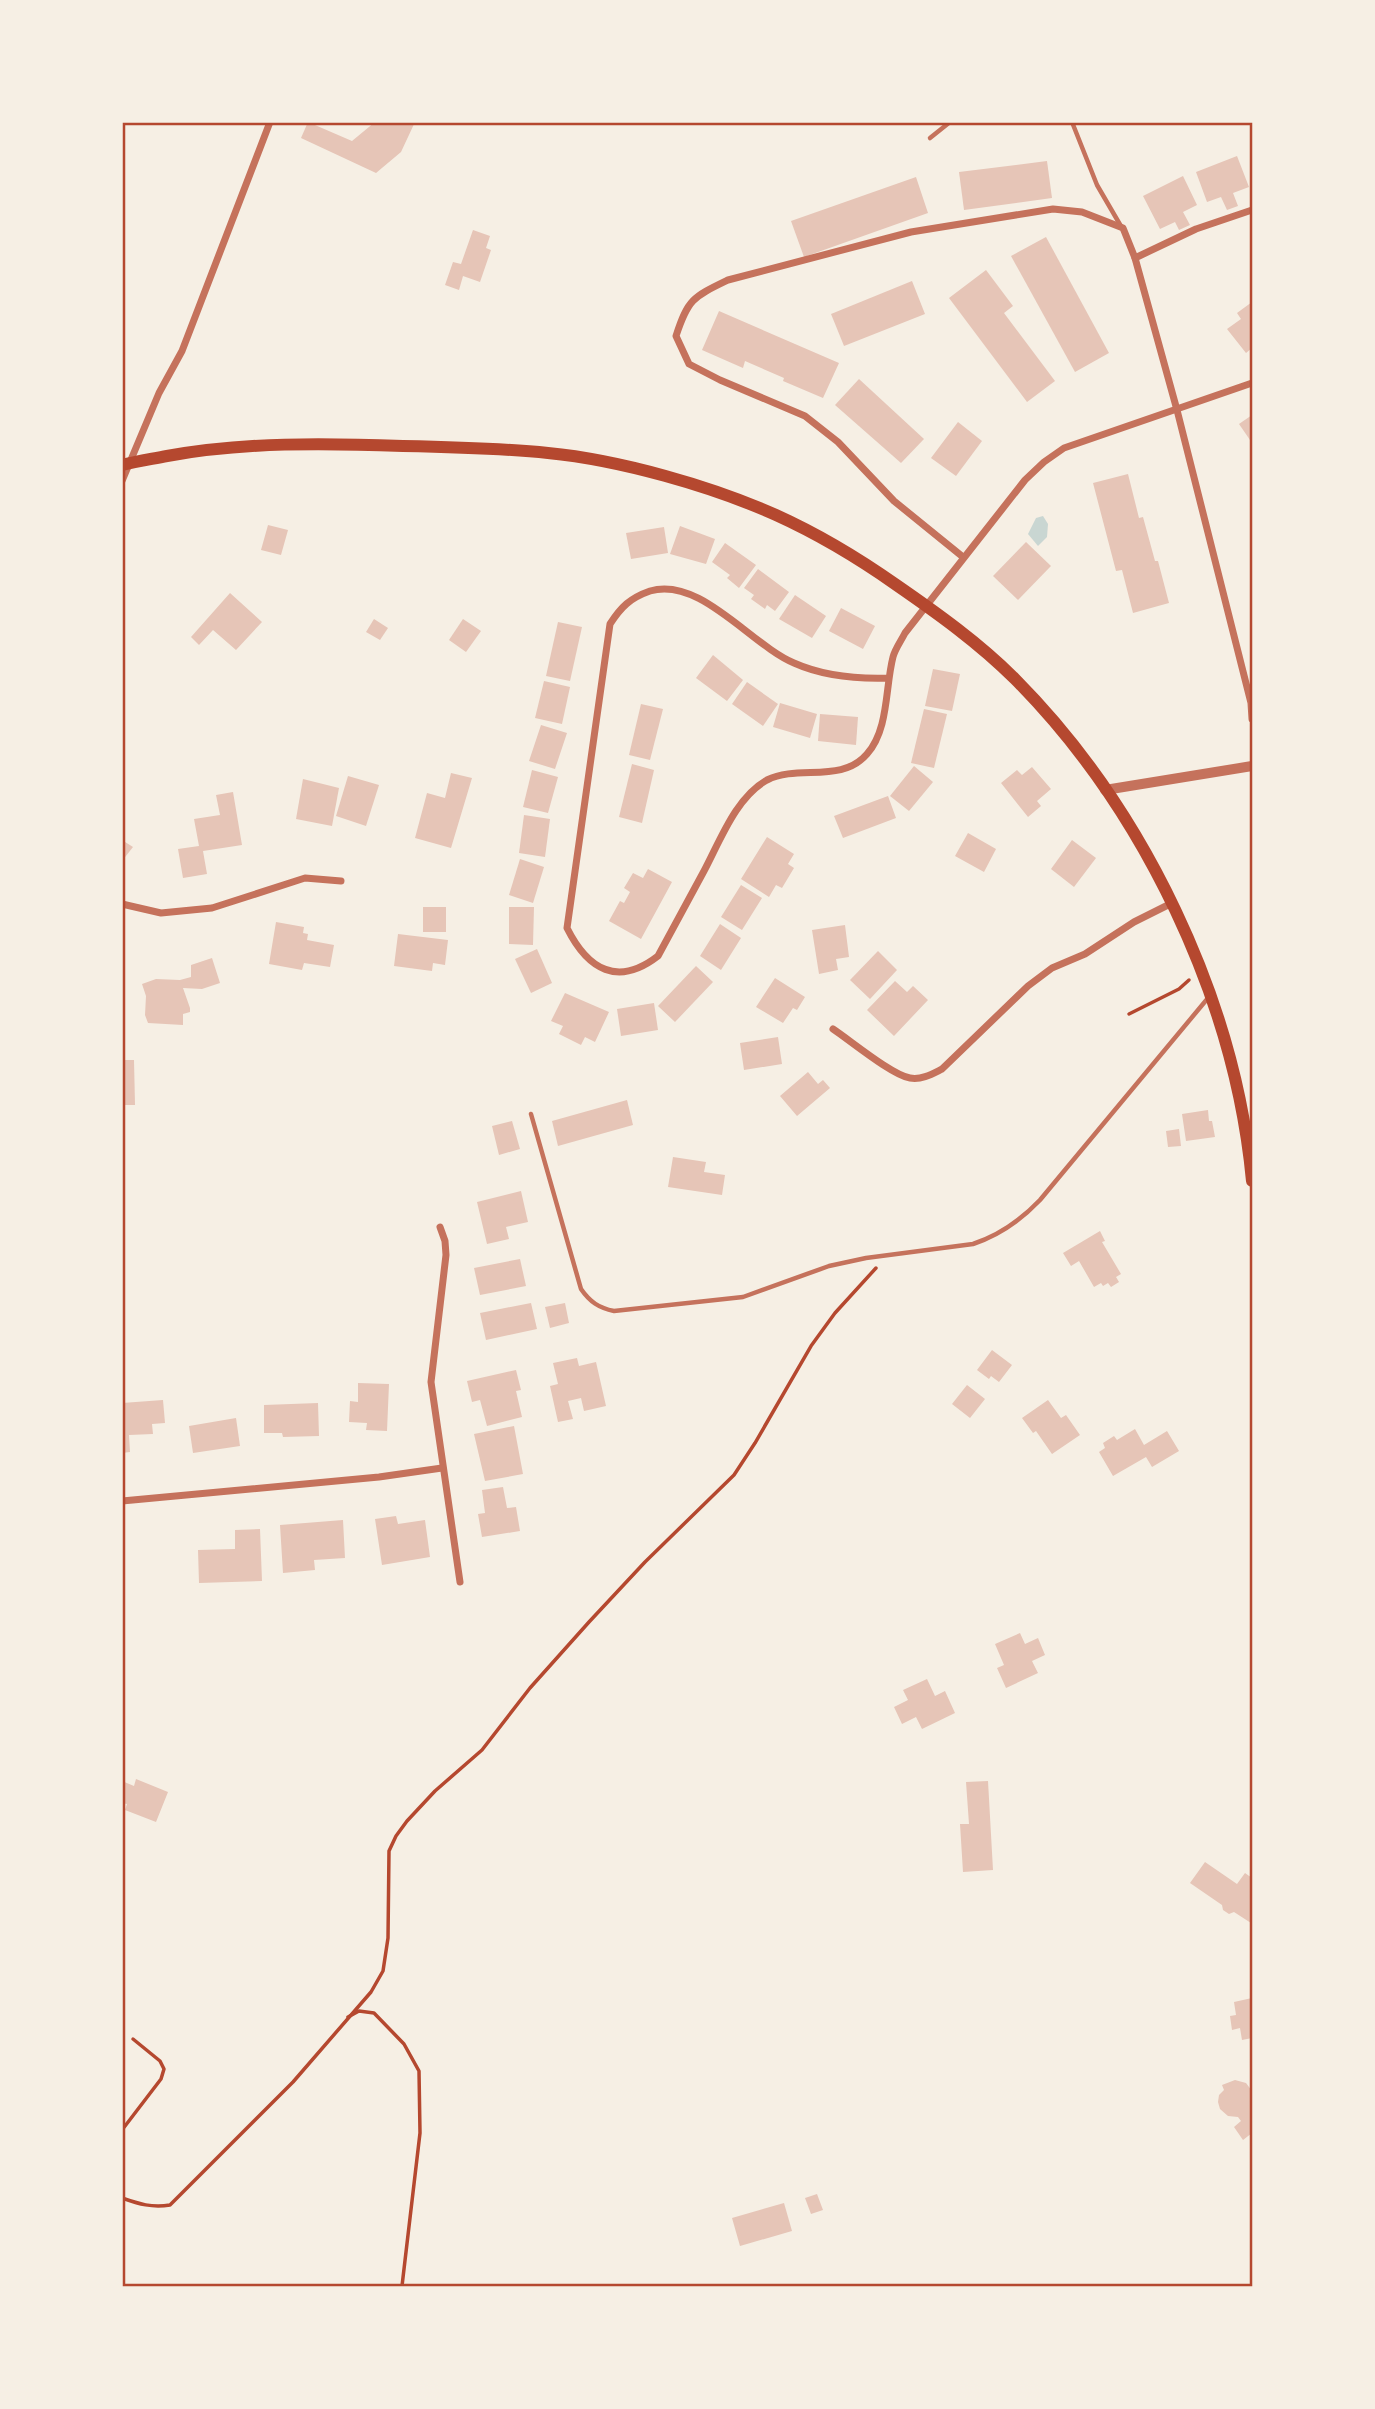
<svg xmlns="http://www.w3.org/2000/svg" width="1375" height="2409" font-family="Rubik,sans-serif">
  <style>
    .water { fill: #c9d6d2 }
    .building { fill: #e6c5b7 }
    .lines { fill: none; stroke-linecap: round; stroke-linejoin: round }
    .path { stroke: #b5482f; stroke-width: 3.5 }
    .service { stroke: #c5725c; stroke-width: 4.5 }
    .minor { stroke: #c5725c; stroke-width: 7 }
    .tertiary { stroke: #c5725c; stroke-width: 10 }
    .secondary { stroke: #b5482f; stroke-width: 12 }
    .neatline { fill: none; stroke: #b5482f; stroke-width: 2.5 }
  </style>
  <rect width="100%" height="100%" fill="#f6efe4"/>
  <!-- water -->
  <polygon class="water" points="1043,516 1048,524 1047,537 1038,546 1028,534 1036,518"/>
  <!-- building -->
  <g class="building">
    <polygon points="308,122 352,141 375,122 415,122 401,152 376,173 301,138"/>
    <polygon points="1237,156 1249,187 1233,193 1238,206 1227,210 1221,197 1207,202 1196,172"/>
    <polygon points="1047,161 1052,198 964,210 959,172"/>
    <polygon points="1183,176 1197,205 1183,212 1190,225 1179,230 1175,222 1160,229 1143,196"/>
    <polygon points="916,177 928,213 804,257 791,221"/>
    <polygon points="473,230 490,236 486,248 491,250 480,282 463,276 459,290 445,285 453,262 461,264"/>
    <polygon points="1046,237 1109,353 1075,372 1011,256"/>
    <polygon points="986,270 1013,306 1004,313 1055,381 1027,402 949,298"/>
    <polygon points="912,281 925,314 844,346 831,314"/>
    <polygon points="1252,302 1252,348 1246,353 1227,329 1241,319 1237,313"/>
    <polygon points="719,311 839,363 823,398 783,381 784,378 745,361 743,368 702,350"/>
    <polygon points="859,379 924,439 901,463 835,405"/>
    <polygon points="1252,415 1252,439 1250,440 1239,424"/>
    <polygon points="958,422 982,441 956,476 931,458"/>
    <polygon points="1128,474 1139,518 1143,517 1155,561 1158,561 1169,603 1133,613 1122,570 1116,571 1093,483"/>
    <polygon points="268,525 288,530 281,555 261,550"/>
    <polygon points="680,526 715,539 706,564 670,554"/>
    <polygon points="664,527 668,553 631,559 626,533"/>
    <polygon points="1026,542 1051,566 1018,600 993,576"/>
    <polygon points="725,543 756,565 739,588 727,578 730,575 712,562"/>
    <polygon points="758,569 789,592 775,611 767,605 765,609 751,599 754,595 744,588"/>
    <polygon points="230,593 262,622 236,650 213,630 199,645 191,637"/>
    <polygon points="795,595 826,616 812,638 779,619"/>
    <polygon points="841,608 875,626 863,649 829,631"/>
    <polygon points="374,619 388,628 380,640 366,632"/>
    <polygon points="463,619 481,631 466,652 449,640"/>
    <polygon points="558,622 582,627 570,681 546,676"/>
    <polygon points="713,655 743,680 727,701 696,678"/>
    <polygon points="933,669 960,674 952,711 925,706"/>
    <polygon points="544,681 570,687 562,724 535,718"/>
    <polygon points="747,682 778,704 763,726 732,704"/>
    <polygon points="780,703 817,714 810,738 773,727"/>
    <polygon points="641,704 663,709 650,760 629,755"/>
    <polygon points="924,709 947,714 934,768 911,763"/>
    <polygon points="820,714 858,717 856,745 818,741"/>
    <polygon points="541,725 567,733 555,769 529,761"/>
    <polygon points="632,764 654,770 642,823 619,817"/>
    <polygon points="914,766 933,782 909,811 890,796"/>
    <polygon points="1032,767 1051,789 1037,801 1041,806 1028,817 1001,783 1017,770 1022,775"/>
    <polygon points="532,770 558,777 548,813 523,807"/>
    <polygon points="451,773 472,778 451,848 415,838 427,793 445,798"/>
    <polygon points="348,776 379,785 366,826 336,816"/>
    <polygon points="303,779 339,788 332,826 296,819"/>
    <polygon points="233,792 242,845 203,851 207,874 183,878 178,849 199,846 194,819 220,815 216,795"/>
    <polygon points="888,796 896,818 843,838 834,816"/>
    <polygon points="524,815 550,819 545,857 519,853"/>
    <polygon points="968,833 996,849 984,872 955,856"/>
    <polygon points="767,837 794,854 788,864 794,868 782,888 776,885 769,897 741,879"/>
    <polygon points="122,840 133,847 122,861"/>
    <polygon points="1072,840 1096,858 1074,887 1051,869"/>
    <polygon points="520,859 544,867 533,903 509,895"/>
    <polygon points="648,869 672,882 641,939 609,921 620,901 624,903 630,892 624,888 633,873 643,878"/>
    <polygon points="741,885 762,898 742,930 721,917"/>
    <rect x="423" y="907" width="23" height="25"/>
    <polygon points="509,907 534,907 533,945 509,944"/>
    <polygon points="276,922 304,927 303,933 308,934 307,940 334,945 330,967 304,963 302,970 269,964"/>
    <polygon points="720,924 741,938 721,970 700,956"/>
    <polygon points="845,925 849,957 836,959 838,970 819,974 812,930"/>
    <polygon points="398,934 448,940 445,965 433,963 432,971 394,966"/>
    <polygon points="537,949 552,983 531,993 515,959"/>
    <polygon points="878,951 897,970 870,999 850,980"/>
    <polygon points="212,958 220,983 202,989 183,988 190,1008 190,1012 183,1014 183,1025 148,1023 145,1015 146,996 142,984 156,979 180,980 191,977 191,965"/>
    <polygon points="696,966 713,982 675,1022 658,1006"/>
    <polygon points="775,978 805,997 797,1010 793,1008 783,1023 756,1007"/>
    <polygon points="895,981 907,992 913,986 928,1000 894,1036 867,1010"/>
    <polygon points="565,993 609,1012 595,1042 585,1037 581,1045 559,1034 563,1026 551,1021"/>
    <polygon points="654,1003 658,1030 621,1036 617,1009"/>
    <polygon points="778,1037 782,1064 744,1070 740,1043"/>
    <polygon points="122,1060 134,1060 135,1105 122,1105"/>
    <polygon points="808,1072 818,1084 823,1080 830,1088 797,1116 780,1096"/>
    <polygon points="627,1100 633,1125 558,1146 552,1121"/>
    <polygon points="1208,1110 1209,1121 1212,1121 1215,1137 1186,1141 1182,1114"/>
    <polygon points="512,1121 520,1149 499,1155 492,1126"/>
    <polygon points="1179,1129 1181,1146 1168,1147 1166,1131"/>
    <polygon points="673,1157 706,1162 704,1172 725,1175 722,1195 668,1187"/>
    <polygon points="521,1191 528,1222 506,1227 509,1239 487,1244 477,1202"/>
    <polygon points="1100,1231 1105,1241 1102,1242 1121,1274 1116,1277 1119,1282 1111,1287 1108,1283 1103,1286 1101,1283 1094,1287 1079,1261 1071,1266 1063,1253"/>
    <polygon points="520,1259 526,1286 480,1295 474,1268"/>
    <polygon points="531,1303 537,1329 486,1340 480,1313"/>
    <polygon points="565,1303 569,1323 550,1328 545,1307"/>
    <polygon points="992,1350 1012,1365 999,1382 991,1376 989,1379 977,1370"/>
    <polygon points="577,1358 579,1366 596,1362 606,1406 584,1411 581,1398 568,1401 573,1419 558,1422 550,1386 558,1384 553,1363"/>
    <polygon points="516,1370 521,1390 516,1391 522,1417 487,1426 480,1400 472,1402 467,1381"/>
    <polygon points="358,1383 389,1384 387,1431 366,1430 367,1423 349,1422 350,1401 358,1402"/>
    <polygon points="967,1385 985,1399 970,1418 952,1404"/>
    <polygon points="163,1400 165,1423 152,1424 153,1434 129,1435 130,1452 122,1453 122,1403"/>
    <polygon points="1048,1400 1061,1418 1066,1415 1080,1435 1052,1454 1036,1431 1033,1433 1022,1418"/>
    <polygon points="318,1403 319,1436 283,1437 282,1433 264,1433 264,1405"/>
    <polygon points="236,1418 240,1446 193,1453 189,1426"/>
    <polygon points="514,1426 523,1474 485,1481 474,1434"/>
    <polygon points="1135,1429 1144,1445 1167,1431 1179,1451 1152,1467 1146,1457 1113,1476 1099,1452 1105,1448 1103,1443 1114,1436 1117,1440"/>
    <polygon points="503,1487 507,1508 516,1507 520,1531 482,1537 478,1514 485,1513 482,1490"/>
    <polygon points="396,1516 398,1524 425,1520 430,1557 382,1565 375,1519"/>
    <polygon points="343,1520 345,1558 314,1560 315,1570 283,1573 280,1525"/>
    <polygon points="260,1529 262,1581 199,1583 198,1550 235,1549 235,1530"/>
    <polygon points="1020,1633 1025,1644 1038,1638 1045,1655 1032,1661 1038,1673 1006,1688 997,1668 1004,1665 995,1644"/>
    <polygon points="927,1679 935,1696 945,1691 955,1713 922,1729 916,1717 902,1724 894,1707 908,1700 903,1690"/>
    <polygon points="136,1779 168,1792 156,1822 125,1810 127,1804 122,1803 122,1781 134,1786"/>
    <polygon points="988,1781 993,1870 963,1872 960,1824 969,1824 966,1782"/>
    <polygon points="1205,1862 1237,1884 1245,1873 1252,1878 1252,1921 1251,1923 1234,1912 1229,1914 1223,1910 1222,1905 1190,1883"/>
    <polygon points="1252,1998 1252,2038 1242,2040 1240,2028 1232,2030 1230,2016 1236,2015 1234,2002"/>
    <polygon points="1235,2080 1246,2083 1252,2091 1252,2133 1243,2140 1234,2127 1241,2121 1238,2117 1228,2116 1220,2109 1218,2102 1219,2095 1224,2090 1222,2085"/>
    <polygon points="817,2194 823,2210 811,2214 805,2198"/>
    <polygon points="784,2203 792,2231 740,2246 732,2218"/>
  </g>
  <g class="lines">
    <!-- path -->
    <g class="path">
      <polyline points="1129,1014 1179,989 1189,980"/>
      <polyline points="348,2017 359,2011 374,2013 404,2044 419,2071 420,2133 402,2286"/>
      <polyline points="122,2130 161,2079 164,2069 160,2061 133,2039"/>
      <path d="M122 2198C139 2204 152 2208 170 2205L293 2082 371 1992 383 1971 388 1938 389 1851 396 1836 407 1821 435 1791 482 1750 530 1688 589 1622 645 1562 734 1475 755 1443 811 1346 835 1313 876 1268"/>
    </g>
    <!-- service -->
    <g class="service">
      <polyline points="1072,122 1097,185 1122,228"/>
      <polyline points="930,138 950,122"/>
      <path d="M531 1114 581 1289C590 1302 599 1308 614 1311L743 1297 829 1266 866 1258 973 1244C1000 1235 1021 1220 1040 1200L1208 998"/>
    </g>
    <!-- minor -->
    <g class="minor">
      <polyline points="1252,210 1196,229 1135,258 1177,410 1251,703 1252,719"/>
      <polyline points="122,481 159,393 182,351 270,122"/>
      <path d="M963 557 894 501 838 442 805 416 720 380 689 364 676 336C688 299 693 297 728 280L911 232 1053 209 1082 212 1123 228 1135 258"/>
      <path d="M889 678C859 679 823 676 794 663 751 645 700 576 650 591 630 598 621 607 610 624L567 928C588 970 618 987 658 956 673 928 689 899 704 871 720 841 736 797 767 780 799 764 841 784 867 754 889 729 885 688 893 657 895 649 901 641 905 633L1025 480 1044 462 1064 448 1252 383"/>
      <polyline points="122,904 161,913 212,908 305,878 341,881"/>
      <path d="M833 1029C851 1041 892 1075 910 1078 922 1080 932 1074 942 1069L1028 986 1052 968 1085 954 1134 922 1172 903"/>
      <polyline points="440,1227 445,1241 446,1255 431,1382 460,1582"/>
      <polyline points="122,1501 379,1477 442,1468"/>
    </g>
    <!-- tertiary -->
    <polyline class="tertiary" points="1105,790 1252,766"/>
    <!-- secondary -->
    <path class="secondary" d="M122 465C137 461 152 459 167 456 245 442 324 443 403 446 452 447 500 448 548 453 620 460 711 486 776 515 818 534 858 558 895 584 937 613 979 643 1015 679 1144 809 1235 999 1252 1181"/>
  </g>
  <!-- border -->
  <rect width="1375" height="2409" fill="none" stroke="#f6efe4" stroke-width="248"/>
  <rect x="124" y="124" width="1127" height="2161" class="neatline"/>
</svg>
